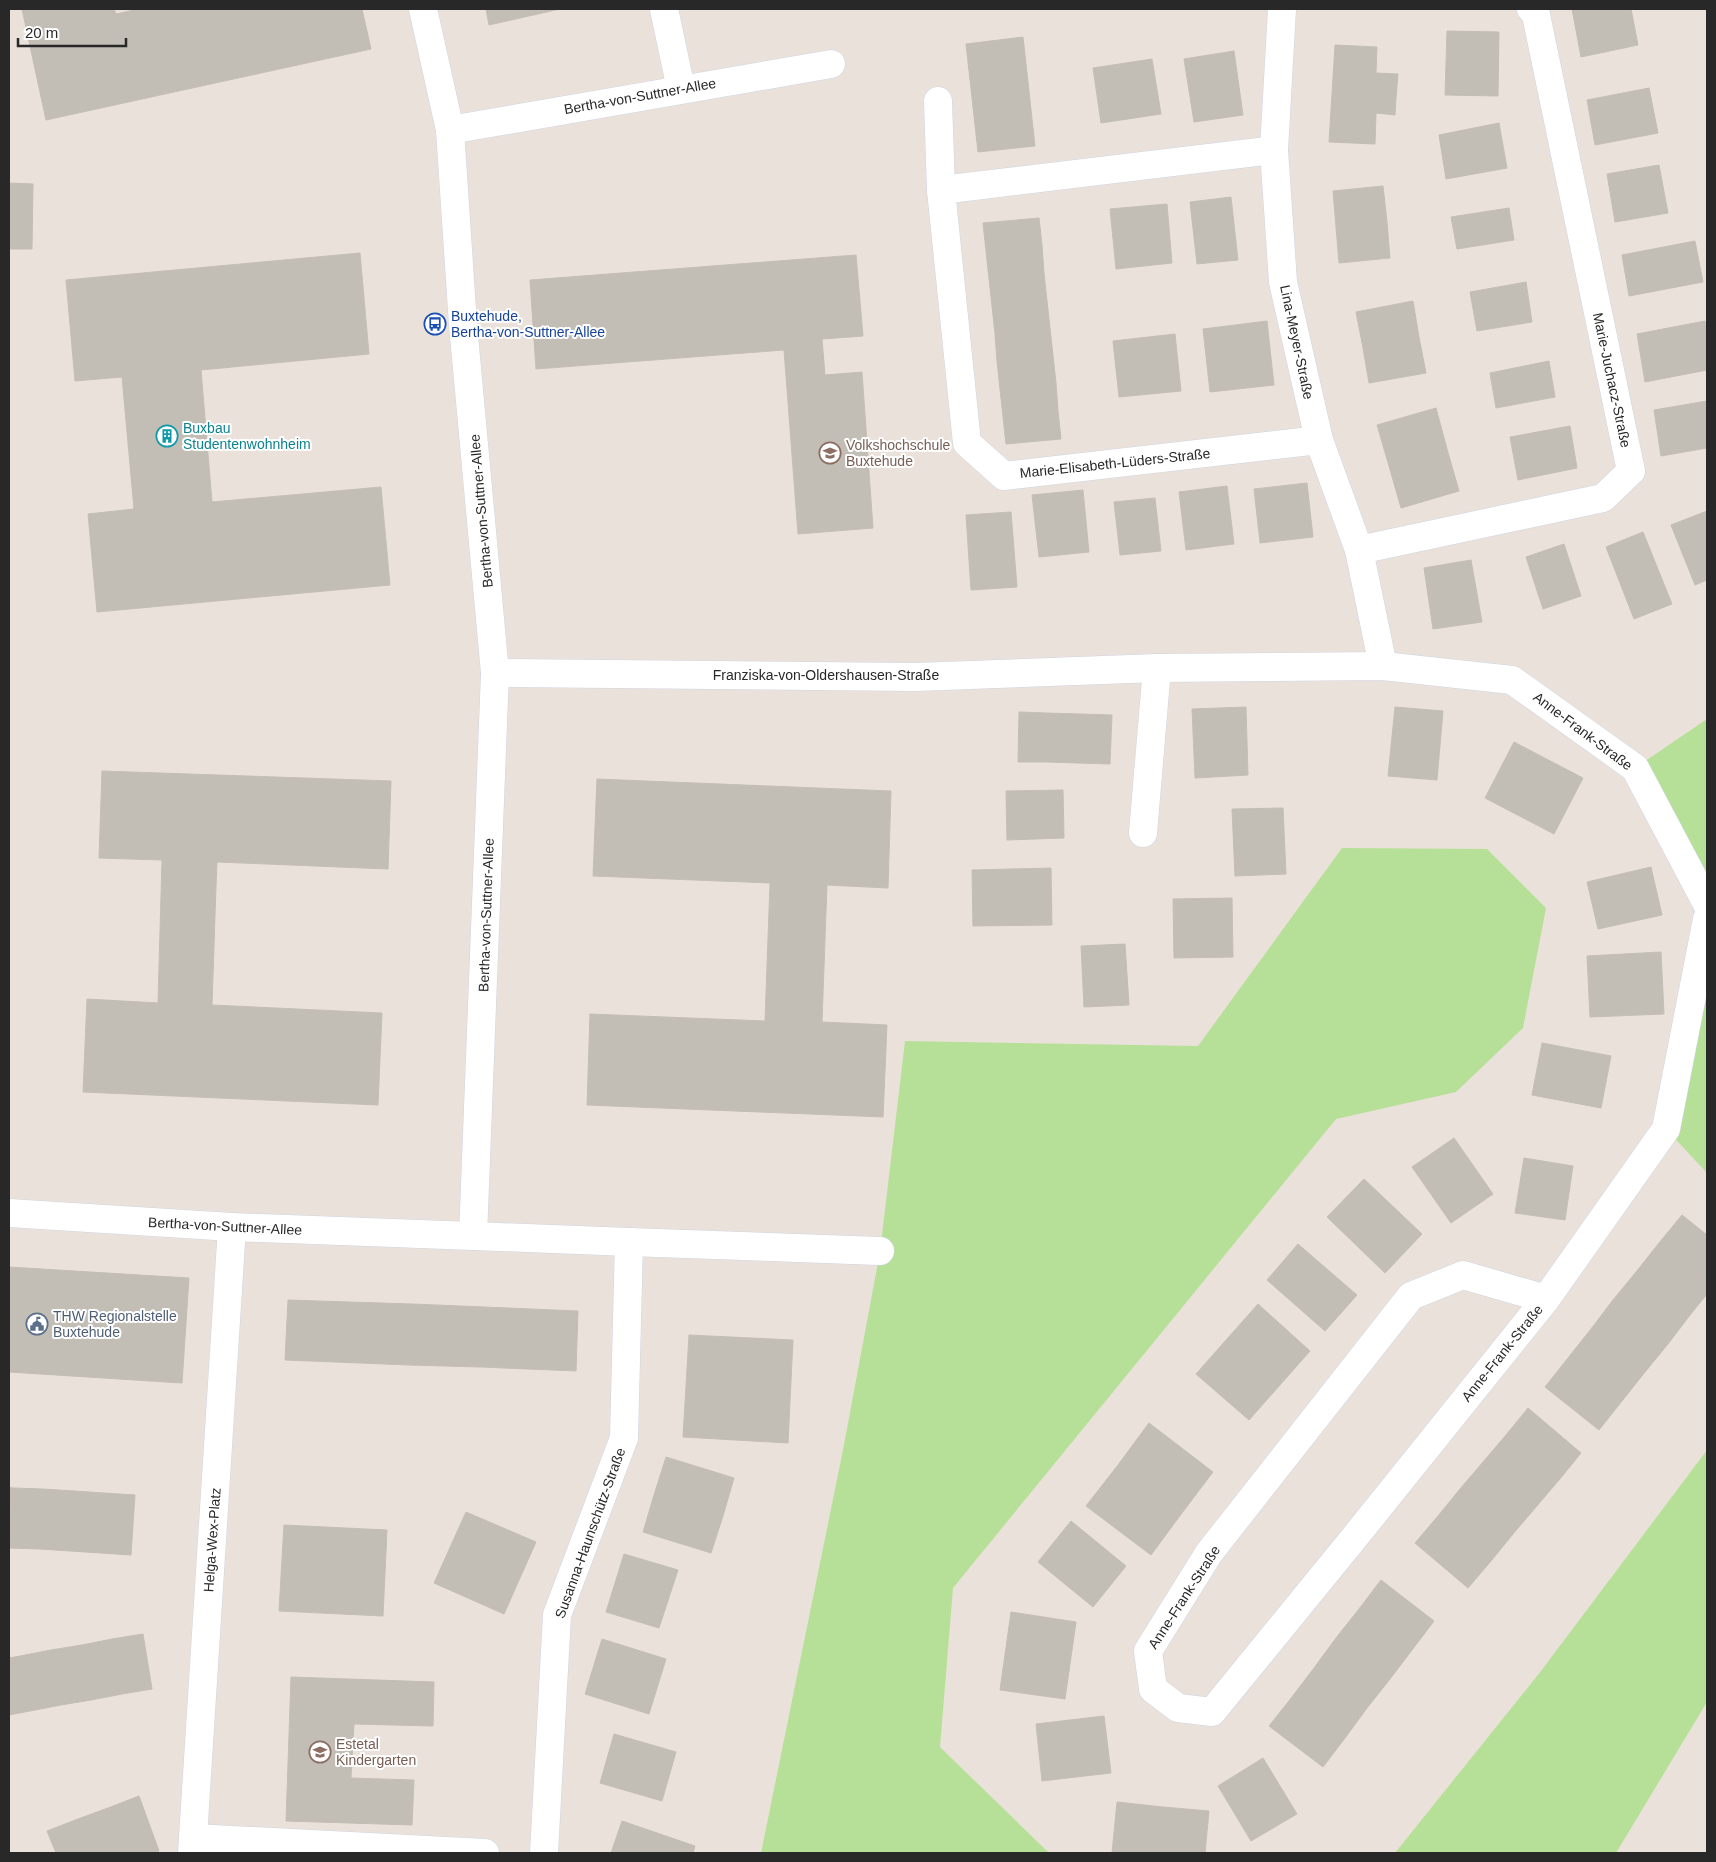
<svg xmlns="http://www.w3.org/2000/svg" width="1716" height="1862" font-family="Helvetica,sans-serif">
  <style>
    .green { fill: #b6e097 }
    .building { fill: #c2bdb5; stroke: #c5beb4 }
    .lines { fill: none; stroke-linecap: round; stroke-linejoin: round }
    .street-casing { stroke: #cfd4e1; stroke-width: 29 }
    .street { stroke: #fff; stroke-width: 28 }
    .labels { text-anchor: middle; stroke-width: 4; stroke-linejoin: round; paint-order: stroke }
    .street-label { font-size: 14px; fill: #282828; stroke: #fff }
    .transit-label { font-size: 14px; fill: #164399; stroke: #fff; text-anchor: start }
    .culture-label { font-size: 14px; fill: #0d838f; stroke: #fff; text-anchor: start }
    .education-label { font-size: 14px; fill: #785e54; stroke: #fff; text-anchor: start }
    .service-label { font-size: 14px; fill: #4e5e75; stroke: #fff; text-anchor: start }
  </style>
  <rect width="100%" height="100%" fill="#eae2da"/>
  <!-- green -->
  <g class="green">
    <polygon points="1707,719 1707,904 1635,768"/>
    <polygon points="1342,848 1487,849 1546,908 1523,1028 1456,1092 1336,1119 953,1588 940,1747 1049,1853 761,1853 843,1450 880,1252 905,1041 1198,1046"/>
    <polygon points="1707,919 1707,1173 1666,1129"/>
    <polygon points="1707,1450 1707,1702 1616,1853 1395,1853 1541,1671"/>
  </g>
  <!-- building -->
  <g class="building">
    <polygon points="22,9 114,9 116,14 139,9 362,9 371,49 46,120"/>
    <polygon points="486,9 560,9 489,25"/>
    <polygon points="1572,9 1631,9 1638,45 1581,57"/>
    <polygon points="1447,31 1499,32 1498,96 1445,95"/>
    <polygon points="1023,37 1026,64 969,71 966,44"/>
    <polygon points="1335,45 1377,47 1376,73 1398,74 1396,98 1332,94"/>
    <polygon points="1234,51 1243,115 1194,122 1184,59"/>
    <polygon points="1152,59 1161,114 1101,123 1093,68"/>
    <polygon points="1026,64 1029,91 972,98 969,71"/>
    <polygon points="1649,88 1658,133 1595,145 1587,100"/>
    <polygon points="1029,91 1032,119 975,125 972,98"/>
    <polygon points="1332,94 1396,98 1395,115 1376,113 1375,144 1329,142"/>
    <polygon points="1032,119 1035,146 978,152 975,125"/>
    <polygon points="1499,123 1507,168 1446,179 1439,135"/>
    <polygon points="1659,165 1668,213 1615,222 1607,174"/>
    <polygon points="9,183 33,184 32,249 9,249"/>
    <polygon points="1383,186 1387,222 1336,227 1333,191"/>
    <polygon points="1231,197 1238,260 1197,264 1190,202"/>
    <polygon points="1167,204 1172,263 1116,269 1110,209"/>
    <polygon points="1509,208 1514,240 1457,249 1451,217"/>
    <polygon points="1039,218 1042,245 986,251 983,223"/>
    <polygon points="1387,222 1390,258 1339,263 1336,227"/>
    <polygon points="1695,241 1703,282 1629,296 1622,255"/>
    <polygon points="1042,245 1044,273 989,279 986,251"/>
    <polygon points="360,253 369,354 201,370 212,502 381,487 390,585 97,612 88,514 134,509 122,377 75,381 66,280"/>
    <polygon points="856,255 863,336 822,339 825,375 862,372 873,528 798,534 784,350 536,369 530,280"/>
    <polygon points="1044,273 1047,301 992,306 989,279"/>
    <polygon points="1526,282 1532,322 1477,331 1470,292"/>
    <polygon points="1047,301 1050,328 995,334 992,306"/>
    <polygon points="1413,301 1419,337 1363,348 1356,312"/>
    <polygon points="1267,321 1274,385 1210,392 1203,329"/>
    <polygon points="1705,321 1707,332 1707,370 1645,382 1637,334"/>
    <polygon points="1050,328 1053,356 997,361 995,334"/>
    <polygon points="1175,334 1181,391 1119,397 1113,341"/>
    <polygon points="1419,337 1426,373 1369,383 1363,348"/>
    <polygon points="1053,356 1056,383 1000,389 997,361"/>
    <polygon points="1549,361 1555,397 1496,408 1490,373"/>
    <polygon points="1056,383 1058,411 1003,417 1000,389"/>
    <polygon points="1707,401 1707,448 1661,456 1654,410"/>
    <polygon points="1436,408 1447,449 1389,466 1377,425"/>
    <polygon points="1058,411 1061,439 1006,444 1003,417"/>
    <polygon points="1570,426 1577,468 1518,480 1510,437"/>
    <polygon points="1447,449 1459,491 1401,508 1389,466"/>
    <polygon points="1307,483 1313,537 1260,543 1254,489"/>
    <polygon points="1227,486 1234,544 1186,550 1179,492"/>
    <polygon points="1083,490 1089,552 1039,557 1032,495"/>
    <polygon points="1155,498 1161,551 1120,555 1114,502"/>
    <polygon points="1707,511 1707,580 1695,585 1671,525"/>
    <polygon points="1011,512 1017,587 971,590 966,515"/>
    <polygon points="1643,532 1672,604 1634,619 1606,547"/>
    <polygon points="1564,544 1581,596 1543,609 1526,557"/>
    <polygon points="1471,560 1482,622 1433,629 1424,568"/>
    <polygon points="1246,707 1248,775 1195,778 1192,709"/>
    <polygon points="1395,707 1443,711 1437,780 1388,776"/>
    <polygon points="1019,712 1047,713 1046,762 1018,762"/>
    <polygon points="1047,713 1112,715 1110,764 1046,762"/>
    <polygon points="1514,742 1583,778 1554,834 1485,798"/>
    <polygon points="102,771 391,781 388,869 217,862 216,886 212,1005 382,1013 378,1105 83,1092 87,999 158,1003 162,860 99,858"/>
    <polygon points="597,779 891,791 888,888 827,885 822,1022 887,1025 883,1117 587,1105 590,1014 765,1021 770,883 593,876"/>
    <polygon points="1063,790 1064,838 1007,840 1006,791"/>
    <polygon points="1283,808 1286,874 1235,876 1232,809"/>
    <polygon points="1651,867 1662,915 1598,929 1587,882"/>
    <polygon points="1051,868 1052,925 973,926 972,870"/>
    <polygon points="1232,898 1233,957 1174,958 1173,899"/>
    <polygon points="1125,944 1129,1005 1084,1007 1081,946"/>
    <polygon points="1661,952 1664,1014 1590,1017 1587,956"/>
    <polygon points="1542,1043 1611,1056 1601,1108 1532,1095"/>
    <polygon points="1454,1138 1493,1194 1451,1223 1412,1167"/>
    <polygon points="1524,1158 1573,1166 1565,1220 1515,1213"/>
    <polygon points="1364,1179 1422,1234 1385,1273 1327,1217"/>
    <polygon points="1682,1215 1707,1235 1707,1282 1659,1243"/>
    <polygon points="1659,1243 1707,1282 1707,1294 1690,1315 1636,1272"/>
    <polygon points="1298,1244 1357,1295 1325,1331 1267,1280"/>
    <polygon points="9,1267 189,1278 182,1383 9,1372"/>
    <polygon points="1636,1272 1690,1315 1668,1344 1613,1300"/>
    <polygon points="288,1300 412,1304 409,1365 285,1360"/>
    <polygon points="1613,1300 1668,1344 1645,1372 1591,1329"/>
    <polygon points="412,1304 484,1307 481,1367 409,1365"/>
    <polygon points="1258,1304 1310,1351 1280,1385 1227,1339"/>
    <polygon points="484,1307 578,1311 576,1371 481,1367"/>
    <polygon points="1591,1329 1645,1372 1622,1401 1568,1358"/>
    <polygon points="689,1335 793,1340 788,1443 683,1437"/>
    <polygon points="1227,1339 1280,1385 1249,1420 1196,1374"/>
    <polygon points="1568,1358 1622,1401 1599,1430 1545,1387"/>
    <polygon points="1528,1408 1581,1453 1559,1480 1506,1435"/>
    <polygon points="1149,1423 1213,1472 1182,1513 1118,1465"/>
    <polygon points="1506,1435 1559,1480 1536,1507 1483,1462"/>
    <polygon points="666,1457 734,1478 723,1516 654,1495"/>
    <polygon points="1483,1462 1536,1507 1513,1534 1460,1489"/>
    <polygon points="1118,1465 1182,1513 1151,1555 1086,1506"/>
    <polygon points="9,1487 13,1488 9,1548"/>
    <polygon points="13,1488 43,1489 40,1549 9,1548"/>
    <polygon points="43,1489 74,1491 70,1551 40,1549"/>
    <polygon points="1460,1489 1513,1534 1491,1561 1438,1516"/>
    <polygon points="74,1491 104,1493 101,1553 70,1551"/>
    <polygon points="104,1493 135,1495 131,1555 101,1553"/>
    <polygon points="654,1495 723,1516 711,1553 643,1532"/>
    <polygon points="466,1512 536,1542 504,1614 434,1583"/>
    <polygon points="1438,1516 1491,1561 1468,1588 1415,1543"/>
    <polygon points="1071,1521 1126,1566 1093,1607 1038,1562"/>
    <polygon points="284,1525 387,1530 383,1616 279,1611"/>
    <polygon points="624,1554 678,1570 659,1628 606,1612"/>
    <polygon points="1381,1580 1434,1621 1412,1650 1359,1609"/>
    <polygon points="1359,1609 1412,1650 1390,1679 1336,1638"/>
    <polygon points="1011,1612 1076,1622 1065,1699 1000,1690"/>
    <polygon points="143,1634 152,1689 122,1694 112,1639"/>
    <polygon points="1336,1638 1390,1679 1367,1708 1314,1668"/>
    <polygon points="112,1639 122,1694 91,1700 82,1645"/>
    <polygon points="602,1639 666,1659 649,1714 585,1694"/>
    <polygon points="82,1645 91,1700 61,1705 51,1650"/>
    <polygon points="51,1650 61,1705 30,1711 20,1656"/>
    <polygon points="20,1656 30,1711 9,1715 9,1658"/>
    <polygon points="1314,1668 1367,1708 1345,1738 1292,1697"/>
    <polygon points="291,1677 434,1682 433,1726 354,1724 351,1778 414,1780 412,1825 286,1821"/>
    <polygon points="1292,1697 1345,1738 1323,1767 1269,1726"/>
    <polygon points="1104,1716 1111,1773 1042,1781 1036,1724"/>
    <polygon points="614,1734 676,1752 662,1801 600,1783"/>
    <polygon points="1263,1758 1297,1814 1251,1841 1218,1786"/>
    <polygon points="139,1796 159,1851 154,1853 125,1853 108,1808"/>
    <polygon points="1117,1802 1163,1807 1158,1853 1112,1853"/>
    <polygon points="1163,1807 1209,1811 1205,1853 1158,1853"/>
    <polygon points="108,1808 125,1853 91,1853 78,1819"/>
    <polygon points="78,1819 91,1853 56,1853 47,1831"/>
    <polygon points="622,1821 695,1846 693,1853 611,1853"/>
  </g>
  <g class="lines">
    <!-- street casing -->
    <g class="street-casing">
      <g id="street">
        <polyline points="664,9 681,89"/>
        <polyline points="1282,9 1274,150 1283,282 1319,440 1359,550 1383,666"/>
        <polyline points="938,101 941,190"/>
        <polyline points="450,130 831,64"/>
        <polyline points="1274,150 941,190 967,443 1004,476 1319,440"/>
        <polyline points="1359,550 1603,498 1631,471 1535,10 1531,9"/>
        <polyline points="495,673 916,677 1157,668 1383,666 1512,680 1635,768 1707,904"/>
        <polyline points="1143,833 1157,668"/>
        <polyline points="9,1213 232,1227 473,1236 495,673 463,325 450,130 423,9"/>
        <polyline points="473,1236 629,1242 624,1438 557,1615 544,1853"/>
        <polyline points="629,1242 880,1251"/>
        <polyline points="1546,1299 1463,1275 1411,1296 1209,1553 1148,1651 1153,1689 1178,1708 1212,1712 1354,1538 1546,1299 1666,1129 1707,919"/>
        <polyline points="193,1838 485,1853"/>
        <polyline points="192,1853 232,1227"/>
      </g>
    </g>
    <!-- street -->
    <use href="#street" class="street"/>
  </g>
  <!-- icons -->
  <defs>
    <g id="bus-ring" transform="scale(1.125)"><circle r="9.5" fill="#fff" stroke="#1a4fb4" stroke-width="1.5"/><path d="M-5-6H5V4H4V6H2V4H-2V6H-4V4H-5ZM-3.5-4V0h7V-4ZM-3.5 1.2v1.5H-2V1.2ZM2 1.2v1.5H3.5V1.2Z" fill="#1a4fb4"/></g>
    <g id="building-ring" transform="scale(1.125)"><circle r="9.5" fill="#fff" stroke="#0f9aa8" stroke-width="1.5"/><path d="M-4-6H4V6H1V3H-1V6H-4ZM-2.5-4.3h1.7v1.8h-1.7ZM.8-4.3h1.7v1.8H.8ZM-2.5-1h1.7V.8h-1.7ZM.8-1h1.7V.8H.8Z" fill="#0f9aa8"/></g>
    <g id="university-ring" transform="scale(1.125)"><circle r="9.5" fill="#fff" stroke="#8d6e63" stroke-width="1.5"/><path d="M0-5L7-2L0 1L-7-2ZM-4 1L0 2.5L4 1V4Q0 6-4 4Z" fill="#8d6e63"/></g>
    <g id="civic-ring" transform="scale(1.125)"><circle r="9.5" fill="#fff" stroke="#5c6f8a" stroke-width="1.5"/><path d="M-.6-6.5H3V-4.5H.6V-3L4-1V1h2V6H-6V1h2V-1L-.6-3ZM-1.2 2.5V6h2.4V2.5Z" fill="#5c6f8a"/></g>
    <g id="school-ring" transform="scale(1.125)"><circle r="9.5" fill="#fff" stroke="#8d6e63" stroke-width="1.5"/><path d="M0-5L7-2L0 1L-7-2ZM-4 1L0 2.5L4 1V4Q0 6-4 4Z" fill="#8d6e63"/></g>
  </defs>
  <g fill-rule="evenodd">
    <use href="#bus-ring" x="435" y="324"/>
    <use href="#building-ring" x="167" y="436"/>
    <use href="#university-ring" x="830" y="453"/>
    <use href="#civic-ring" x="37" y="1324"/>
    <use href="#school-ring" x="320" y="1752"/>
  </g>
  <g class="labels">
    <!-- street labels -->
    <g class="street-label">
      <text transform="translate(640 96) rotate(-10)" y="5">Bertha-von-Suttner-Allee</text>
      <text transform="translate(1297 342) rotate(78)" y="5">Lina-Meyer-Straße</text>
      <text transform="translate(1612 380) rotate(78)" y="5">Marie-Juchacz-Straße</text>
      <text transform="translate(1115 463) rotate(-6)" y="5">Marie-Elisabeth-Lüders-Straße</text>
      <text transform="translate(481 511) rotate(-95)" y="5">Bertha-von-Suttner-Allee</text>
      <text x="826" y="680">Franziska-von-Oldershausen-Straße</text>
      <text transform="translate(1583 731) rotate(37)" y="5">Anne-Frank-Straße</text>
      <text transform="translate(486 915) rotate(-88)" y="5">Bertha-von-Suttner-Allee</text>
      <text transform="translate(225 1226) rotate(3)" y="5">Bertha-von-Suttner-Allee</text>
      <text transform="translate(1502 1353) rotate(-51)" y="5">Anne-Frank-Straße</text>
      <text transform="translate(590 1533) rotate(-70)" y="5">Susanna-Haunschütz-Straße</text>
      <text transform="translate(212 1540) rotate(-86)" y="5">Helga-Wex-Platz</text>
      <text transform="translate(1184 1597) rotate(-57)" y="5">Anne-Frank-Straße</text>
    </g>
    <!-- transit labels -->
    <g class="transit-label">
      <text x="451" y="321">Buxtehude,<tspan x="451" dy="16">Bertha-von-Suttner-Allee</tspan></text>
    </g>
    <!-- culture labels -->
    <g class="culture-label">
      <text x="183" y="433">Buxbau<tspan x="183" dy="16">Studentenwohnheim</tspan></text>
    </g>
    <!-- education labels -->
    <g class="education-label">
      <text x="846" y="450">Volkshochschule<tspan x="846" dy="16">Buxtehude</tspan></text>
      <text x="336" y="1749">Estetal<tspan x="336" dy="16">Kindergarten</tspan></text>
    </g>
    <!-- service labels -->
    <g class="service-label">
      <text x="53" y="1321">THW Regionalstelle<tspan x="53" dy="16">Buxtehude</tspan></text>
    </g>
  </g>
  <!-- border -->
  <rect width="1716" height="1862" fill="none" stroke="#282828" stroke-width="20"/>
  <!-- scale -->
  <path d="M18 38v8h108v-8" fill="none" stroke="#282828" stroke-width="2.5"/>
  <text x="25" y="38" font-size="15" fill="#282828" stroke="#ffffff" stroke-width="4" paint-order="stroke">20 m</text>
</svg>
